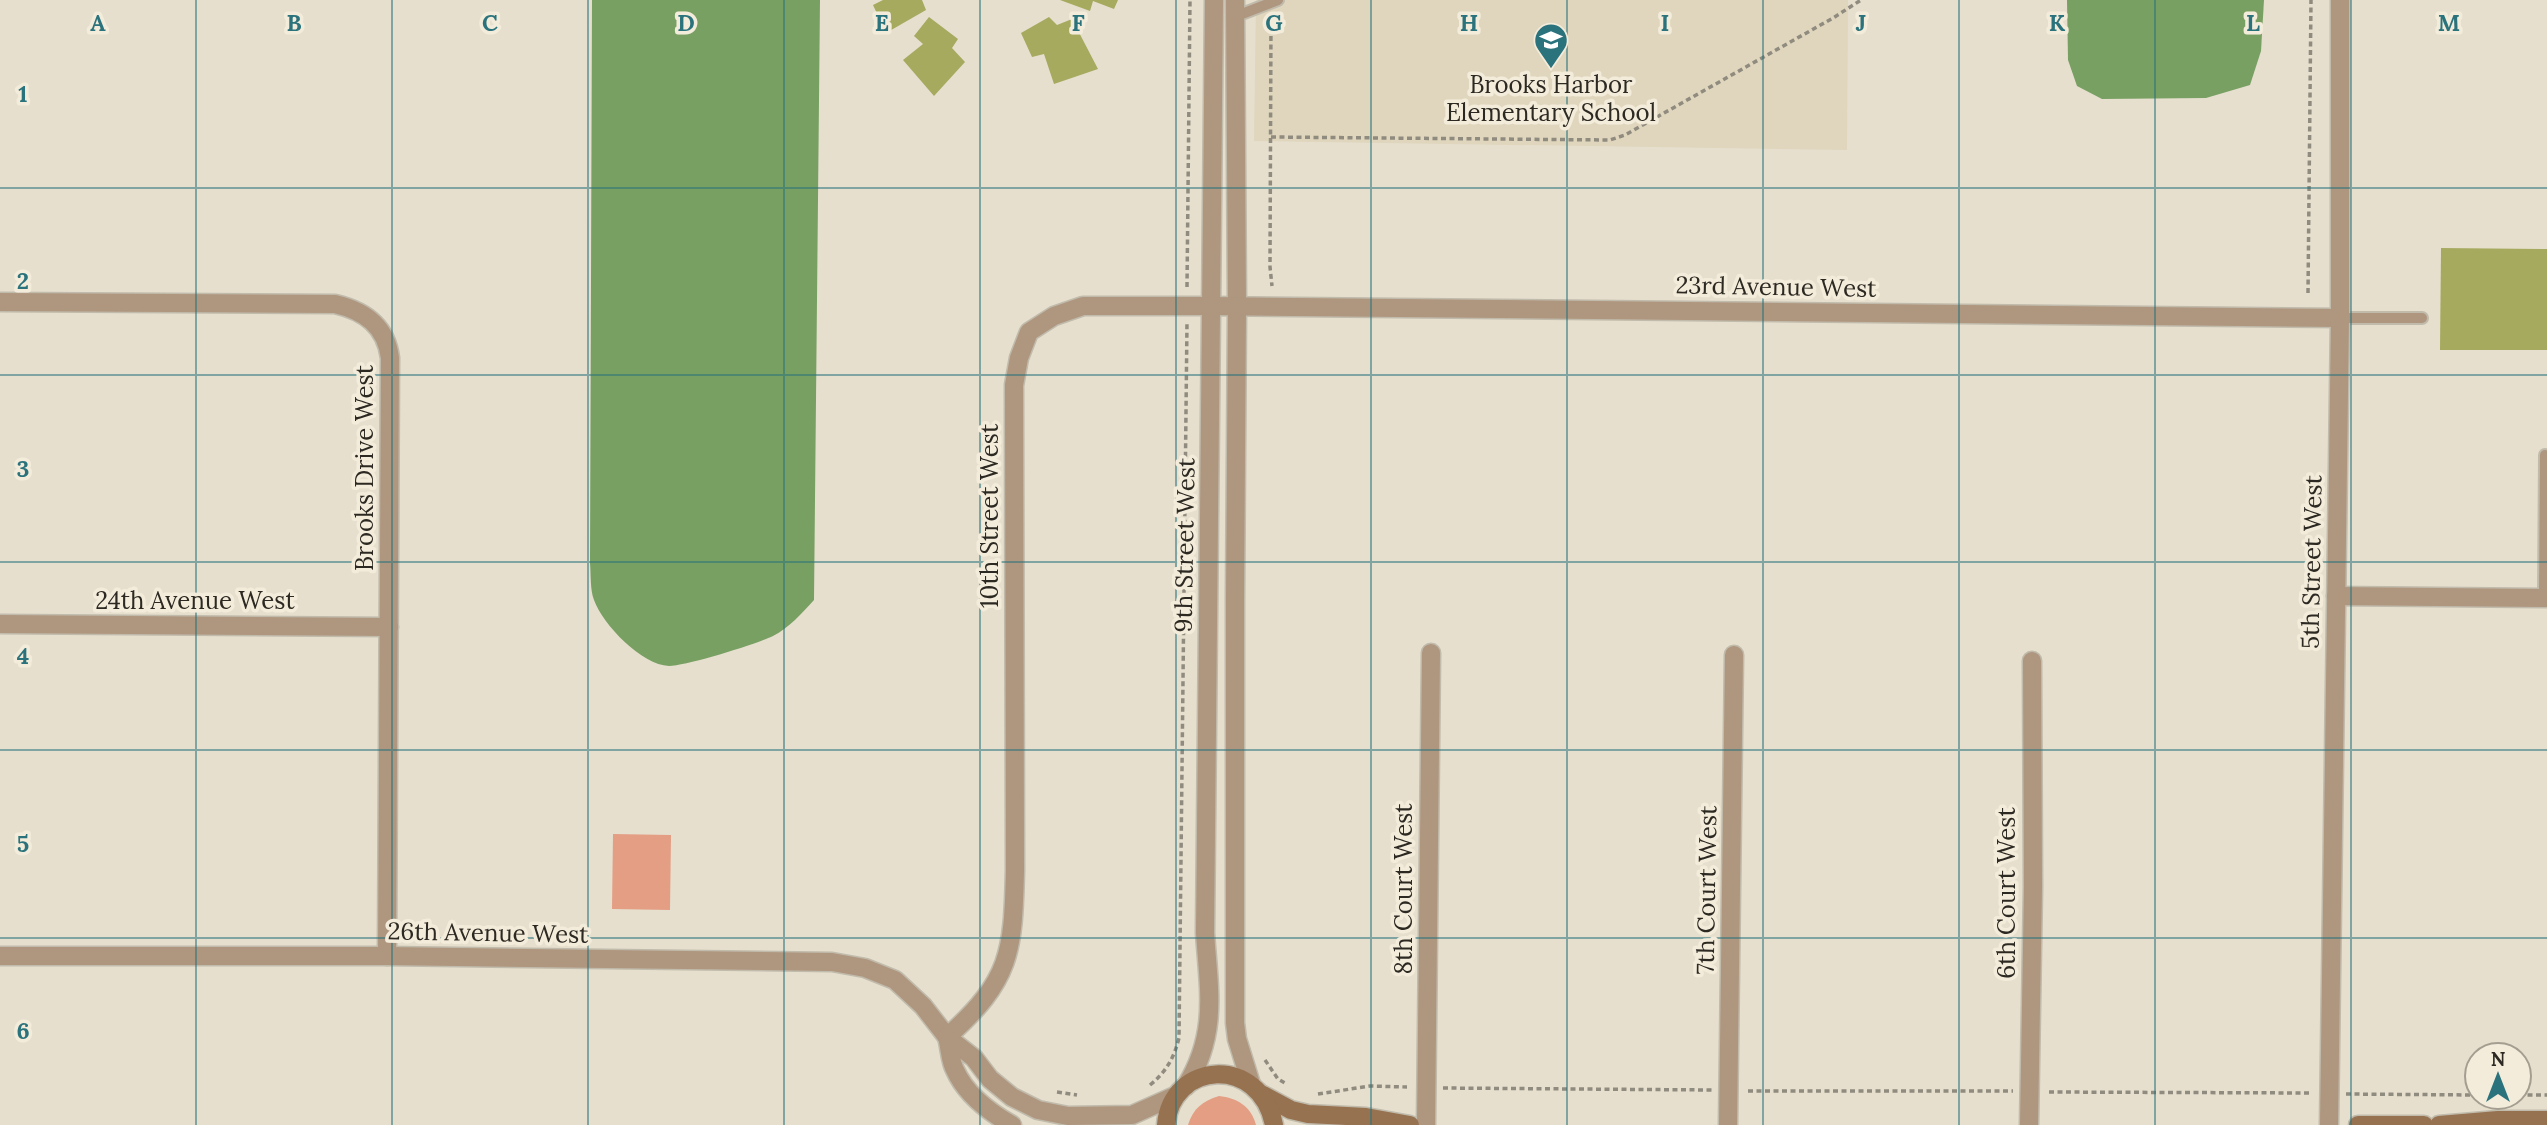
<svg xmlns="http://www.w3.org/2000/svg" width="2547" height="1125" font-family="Lora,serif">
  <style>
    .built { fill: #e0d6bd }
    .green { fill: #e39e84 }
    .water { fill: #78a063 }
    .building { fill: #a5aa5f }
    .lines { fill: none; stroke-linecap: round; stroke-linejoin: round }
    .lane-casing { stroke: #c1bbac; stroke-width: 14 }
    .street-casing { stroke: #c1bbac; stroke-width: 21 }
    .secondary-casing { stroke: #c1bbac; stroke-width: 21 }
    .path { stroke: #908b7f; stroke-width: 3.5; stroke-dasharray: 5 3.5; stroke-linecap: butt }
    .lane { stroke: #af967f; stroke-width: 10 }
    .street { stroke: #af967f; stroke-width: 18 }
    .secondary { stroke: #967250; stroke-width: 18 }
    .grid { fill: none; stroke: #2a737c; stroke-width: 2; stroke-opacity: 0.55 }
    .labels { text-anchor: middle; stroke-width: 7; stroke-linejoin: round; paint-order: stroke }
    .poi-label { font-size: 24px; fill: #2c2922; stroke: #f4ecdb }
    .street-label { font-size: 24px; fill: #2c2922; stroke: #f4ecdb }
    .grid-label { font-size: 23px; text-anchor: middle; font-weight: bold; fill: #2a737c; stroke: #f4ecdb; stroke-width: 7; stroke-linejoin: round; paint-order: stroke }
  </style>
  <rect width="100%" height="100%" fill="#e6dfce"/>
  <!-- built -->
  <polygon class="built" points="1256,0 1848,0 1847,150 1254,141"/>
  <!-- green -->
  <g class="green">
    <polygon points="613,834 671,835 670,910 612,909"/>
    <path d="M1219 1096C1237 1098 1251 1106 1256 1125H1188C1193 1109 1202 1101 1219 1096Z"/>
  </g>
  <!-- water -->
  <g class="water">
    <path d="M592 0H820L814 600C802 613 789 628 773 636 757 644 686 666 669 666 642 665 603 625 594 600 590 590 591 574 590 563Z"/>
    <polygon points="2067,0 2264,0 2261,51 2250,85 2206,98 2102,99 2077,86 2068,60"/>
  </g>
  <!-- building -->
  <g class="building">
    <polygon points="883,0 922,0 926,10 886,33 873,5"/>
    <polygon points="1060,0 1118,0 1114,9 1093,1 1090,11"/>
    <polygon points="929,17 958,39 952,48 965,62 934,96 903,60 923,44 914,36"/>
    <polygon points="1049,17 1057,25 1072,19 1098,69 1054,84 1044,54 1032,57 1021,33"/>
    <polygon points="2441,248 2547,249 2547,350 2440,350"/>
  </g>
  <g class="lines">
    <!-- lane casing -->
    <g class="lane-casing">
      <g id="lane">
        <polyline points="1234,17 1278,0"/>
        <polyline points="2340,318 2422,318"/>
        <polyline points="2544,598 2545,455"/>
      </g>
    </g>
    <!-- street casing -->
    <g class="street-casing">
      <g id="street">
        <polyline points="1235,0 1237,306 1235,601 1235,1023 1237,1039 1251,1084"/>
        <path d="M0 302 335 304C365 311 386 326 390 358L387 956"/>
        <polyline points="2336,596 2547,598"/>
        <polyline points="0,624 389,627"/>
        <polyline points="0,956 387,956 832,962 865,968 895,980 923,1006 947,1037 974,1058 990,1079 1012,1097 1038,1110 1068,1116 1132,1115 1177,1095"/>
        <path d="M947 1037C1011 980 1013 953 1015 870L1014 385 1019 358 1029 332 1054 316 1083 306H1211L2340 318"/>
        <path d="M947 1037C950 1048 950 1061 955 1070 966 1095 989 1112 1012 1125"/>
        <path d="M1186 1086C1218 1034 1209 991 1205 933L1214 0"/>
        <polyline points="1426,1125 1431,653"/>
        <polyline points="1728,1125 1734,655"/>
        <polyline points="2029,1125 2033,887 2032,661"/>
        <polyline points="2329,1125 2340,318 2340,0"/>
      </g>
    </g>
    <!-- secondary casing -->
    <g class="secondary-casing">
      <g id="secondary">
        <polyline points="1263,1095 1291,1110 1308,1114 1366,1117 1410,1125"/>
        <path d="M1166 1125C1171 1061 1260 1054 1274 1125"/>
        <polyline points="2358,1125 2424,1125"/>
        <polyline points="2439,1125 2498,1120 2547,1120"/>
      </g>
    </g>
    <!-- path -->
    <g class="path">
      <polyline points="1271,19 1270,267 1272,286"/>
      <polyline points="1271,137 1610,140 1625,135 1833,18 1861,0"/>
      <polyline points="1187,287 1190,0"/>
      <polyline points="2308,293 2311,0"/>
      <polyline points="1265,1060 1278,1079 1285,1083"/>
      <path d="M1150 1085C1166 1072 1174 1058 1179 1038L1187 322"/>
      <polyline points="1443,1088 1712,1090"/>
      <polyline points="1748,1091 2013,1091"/>
      <polyline points="1057,1092 1077,1095"/>
      <polyline points="2049,1092 2310,1093"/>
      <polyline points="1318,1094 1370,1086 1407,1087"/>
      <polyline points="2346,1094 2477,1095"/>
      <polyline points="2519,1095 2547,1095"/>
    </g>
    <!-- lane -->
    <use href="#lane" class="lane"/>
    <!-- street -->
    <use href="#street" class="street"/>
    <!-- secondary -->
    <use href="#secondary" class="secondary"/>
  </g>
  <!-- grid -->
  <path class="grid" d="M196 0V1125M392 0V1125M588 0V1125M784 0V1125M980 0V1125M1176 0V1125M1371 0V1125M1567 0V1125M1763 0V1125M1959 0V1125M2155 0V1125M2351 0V1125M0 188H2547M0 375H2547M0 562H2547M0 750H2547M0 938H2547"/>
  <!-- icons -->
  <defs>
    <g id="school-pin" transform="scale(1.75)"><path d="M0 17L-7.5 6A9.5 9.5 0 1 1 7.5 6Z" fill="#2a737c" stroke="#f4ecdb"/><path d="M0-5L7-2L0 1L-7-2ZM-4 1L0 2.5L4 1V4Q0 6-4 4Z" fill="#fff"/></g>
  </defs>
  <g fill-rule="evenodd">
    <use href="#school-pin" x="1551" y="40"/>
  </g>
  <g class="labels">
    <!-- poi labels -->
    <g class="poi-label">
      <text x="1551" y="93">Brooks Harbor<tspan x="1551" dy="28">Elementary School</tspan></text>
    </g>
    <!-- street labels -->
    <g class="street-label">
      <text transform="translate(1776 287) rotate(1)" y="8">23rd Avenue West</text>
      <text transform="translate(365 468) rotate(-90)" y="8">Brooks Drive West</text>
      <text transform="translate(990 516) rotate(-90)" y="8">10th Street West</text>
      <text transform="translate(1185 545) rotate(-89)" y="8">9th Street West</text>
      <text transform="translate(2312 562) rotate(-89)" y="8">5th Street West</text>
      <text x="195" y="609">24th Avenue West</text>
      <text transform="translate(1404 889) rotate(-90)" y="8">8th Court West</text>
      <text transform="translate(1707 890) rotate(-89)" y="8">7th Court West</text>
      <text transform="translate(2007 893) rotate(-90)" y="8">6th Court West</text>
      <text transform="translate(488 933) rotate(1)" y="8">26th Avenue West</text>
    </g>
  </g>
  <g class="grid-label">
    <text x="98" y="31">A</text>
    <text x="294" y="31">B</text>
    <text x="490" y="31">C</text>
    <text x="686" y="31">D</text>
    <text x="882" y="31">E</text>
    <text x="1078" y="31">F</text>
    <text x="1274" y="31">G</text>
    <text x="1469" y="31">H</text>
    <text x="1665" y="31">I</text>
    <text x="1861" y="31">J</text>
    <text x="2057" y="31">K</text>
    <text x="2253" y="31">L</text>
    <text x="2449" y="31">M</text>
    <text x="23" y="102">1</text>
    <text x="23" y="289">2</text>
    <text x="23" y="477">3</text>
    <text x="23" y="664">4</text>
    <text x="23" y="852">5</text>
    <text x="23" y="1039">6</text>
  </g>
  <!-- north arrow -->
  <g transform="translate(2498 1076)"><circle r="33" fill="#f4ecdb" stroke="#a49e91" stroke-width="2"/>
  <path d="M0-5L12 26L0 18L-12 26Z" fill="#2a737c"/>
  <text y="-10" font-size="19" font-weight="bold" text-anchor="middle" fill="#2c2922">N</text>
  </g>
</svg>
